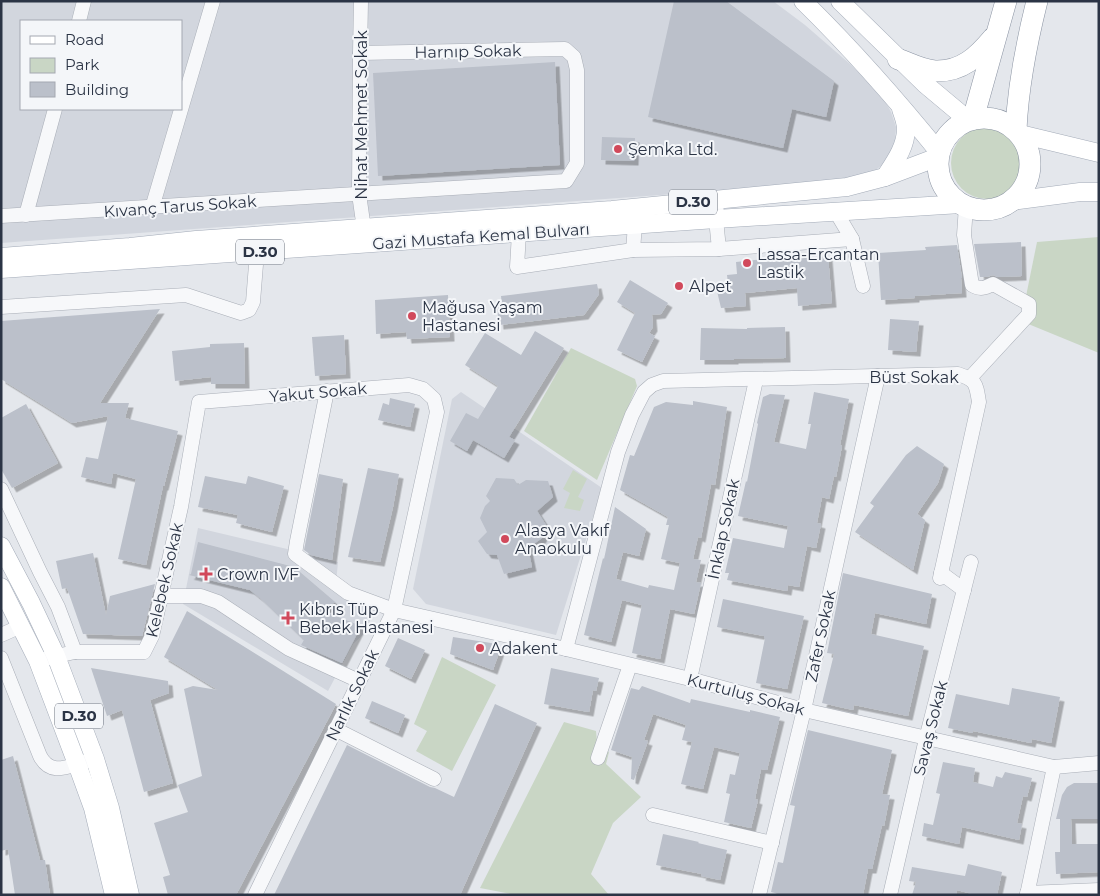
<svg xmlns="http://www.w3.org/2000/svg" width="1100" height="896" font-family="Montserrat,sans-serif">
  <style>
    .built { fill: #d2d6de; fill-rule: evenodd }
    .green { fill: #c9d6c5 }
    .building { fill: #bbc0ca; filter: url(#shadow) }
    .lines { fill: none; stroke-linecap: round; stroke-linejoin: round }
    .minor-casing { stroke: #a9aeb7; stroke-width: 15 }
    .major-casing { stroke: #a3abb8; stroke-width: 19 }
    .highway-casing { stroke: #8b94a3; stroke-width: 22 }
    .minor { stroke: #f7f8fa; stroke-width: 14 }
    .major { stroke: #fff; stroke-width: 18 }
    .highway { stroke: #fff; stroke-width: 21 }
    .poi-dot { fill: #d1495b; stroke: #f4f6f9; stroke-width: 2 }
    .labels { text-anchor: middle; stroke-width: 4; stroke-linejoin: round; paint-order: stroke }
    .shield { fill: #f4f6f9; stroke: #676e7b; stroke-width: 1 }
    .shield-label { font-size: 15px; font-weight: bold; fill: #2b3445 }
    .street-label { font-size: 16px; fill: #2b3445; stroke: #f4f6f9 }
    .poi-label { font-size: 16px; fill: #2b3445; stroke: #f4f6f9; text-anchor: start }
  </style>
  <defs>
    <filter id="shadow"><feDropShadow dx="4.5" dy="4.5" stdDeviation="0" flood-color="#0004"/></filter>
  </defs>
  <rect width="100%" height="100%" fill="#e4e7ec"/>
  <!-- built -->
  <g class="built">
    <path d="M1 1H773L805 25 850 64 883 97 891 112 896 127 895 142 891 154 882 165 872 173 839 182 1 243ZM21 21H181V109H21Z"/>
    <polygon points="461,392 602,488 556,635 426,604 413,589 452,399"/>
    <polygon points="198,528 300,552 338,562 336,583 376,600 367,631 353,644 328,691 183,604"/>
  </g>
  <!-- green -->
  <g class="green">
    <circle cx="987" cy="163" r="36"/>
    <polygon points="1099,237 1099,353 1021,321 1037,242"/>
    <polygon points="571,348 635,379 637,386 597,480 524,431"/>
    <polygon points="573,470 587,479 578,497 584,500 580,511 564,508 570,493 563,489"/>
    <polygon points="442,657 496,685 452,771 416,751 427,731 414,724"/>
    <polygon points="564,722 596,731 597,742 609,752 606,764 641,797 613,823 591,874 609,895 516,895 480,888"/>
  </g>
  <!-- building -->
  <g class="building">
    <polygon points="674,1 726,1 834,81 826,117 792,109 783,148 648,117"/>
    <polygon points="555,62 560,165 378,176 373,73"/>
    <polygon points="602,137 635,138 634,161 601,160"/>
    <polygon points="1021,242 1022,276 998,277 993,275 987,277 980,277 974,244"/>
    <polygon points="957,245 962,278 961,278 962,293 915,296 915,298 881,300 878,253 926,250 925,247"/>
    <polygon points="828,256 832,303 798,306 797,288 745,293 746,306 721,308 717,291 729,292 727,275 737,274 736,262 783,257 783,260"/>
    <polygon points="630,280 668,303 661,314 652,315 653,327 649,333 655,336 642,362 617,350 635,313 617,302"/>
    <polygon points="597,284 599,294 584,315 499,325 497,307 502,306 501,296"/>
    <polygon points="448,295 450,337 407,339 406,332 376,334 375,300"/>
    <polygon points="160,309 100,403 129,403 125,418 178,431 164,486 163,486 146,565 118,559 136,479 113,473 111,484 81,477 86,457 98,459 108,416 72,423 1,379 1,321"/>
    <polygon points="890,319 919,321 916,352 888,350"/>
    <polygon points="785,327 786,358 734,359 734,360 700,360 701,328 747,329 747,328"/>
    <polygon points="535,331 564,348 509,437 515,440 504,458 473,440 467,451 450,441 466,413 478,419 498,386 465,365 485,333 521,355"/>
    <polygon points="344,335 346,374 315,376 312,337"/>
    <polygon points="244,343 245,384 211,384 211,377 175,381 172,351 210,347 210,344"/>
    <polygon points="814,392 849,399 840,445 842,446 836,477 834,476 829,499 822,497 817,523 821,524 816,548 807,546 799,587 788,585 787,591 727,580 729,573 725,573 733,538 784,548 788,526 738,516 746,481 747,482 758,424 757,423 763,397 770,394 785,395 774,442 806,449 811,424 808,424"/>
    <polygon points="390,398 415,404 410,427 378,420 383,403 389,405"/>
    <polygon points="693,401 727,407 715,485 711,484 701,538 698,537 693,559 701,560 696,582 701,583 694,614 670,609 660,659 632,653 642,605 622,600 611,642 584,635 603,558 604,559 615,507 646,529 639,556 623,552 616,579 648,588 649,585 674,590 680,563 661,559 669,525 666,525 668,517 620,490 630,455 634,456 654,407 666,402 693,405"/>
    <polygon points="26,404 58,463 12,488 1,469 1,418"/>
    <polygon points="917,446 944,464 938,483 917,514 925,520 913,570 855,532 874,506 870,503 906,455"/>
    <polygon points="368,468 399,474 393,507 380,562 348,557"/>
    <polygon points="319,474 343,479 332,560 311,555 304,550"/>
    <polygon points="205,476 246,484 248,476 284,486 272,532 236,523 238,515 198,507"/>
    <polygon points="496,478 514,479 518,485 526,480 548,481 553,497 537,511 546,525 542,538 528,548 532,567 504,574 497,555 487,554 478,541 487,532 480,518 485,506 490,501 486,496"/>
    <polygon points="198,542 294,567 335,602 323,611 361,626 342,663 301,645 304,640 260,598 250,590 189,575 191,574"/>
    <polygon points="93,553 106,615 110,596 155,584 142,636 83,634 67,588 62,589 56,561"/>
    <polygon points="843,573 932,594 926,624 875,613 871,634 924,646 908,716 854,705 853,710 822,703 834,654 827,653"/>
    <polygon points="723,599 804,616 787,689 756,683 765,638 764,638 764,636 717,627"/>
    <polygon points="187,611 336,704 236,895 168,895 163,877 170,875 154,823 188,812 178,785 202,776 184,689 193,686 218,690 164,657"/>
    <polygon points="453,637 491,643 501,647 493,670 450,654"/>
    <polygon points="398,638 425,650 411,679 385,666"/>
    <polygon points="91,668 168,681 169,693 150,700 173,783 144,792 122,710 107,716"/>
    <polygon points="551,668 599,678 596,691 593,690 589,712 544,704"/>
    <polygon points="642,686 690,703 691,699 750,712 750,710 780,717 767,770 761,769 755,799 758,800 751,828 724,822 730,794 726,793 730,774 735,775 740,753 714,747 703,789 681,784 692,742 682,740 686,725 653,714 644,740 648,741 634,780 631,779 632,757 611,750 631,688 639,690"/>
    <polygon points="1012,688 1060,697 1051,743 1032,739 1031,743 973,731 973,733 948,728 956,694 1009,705"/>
    <polygon points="372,701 405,715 398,733 365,718"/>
    <polygon points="495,704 537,723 460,895 274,895 347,745 430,787 435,788 454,797"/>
    <polygon points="808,730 892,750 882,794 890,795 884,826 882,825 872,869 868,869 863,895 783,895 771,892 778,862 783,863 795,806 790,805"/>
    <polygon points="13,756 40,860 45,860 50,895 15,895 8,849 1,851 1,760"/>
    <polygon points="943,762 975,768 973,782 993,787 996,776 1002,778 1005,772 1032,778 1027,797 1023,796 1017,823 1022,824 1019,840 962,827 959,844 922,836 924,823 933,825 940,794 936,793"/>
    <polygon points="1074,783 1099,783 1099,819 1071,819 1072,844 1099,844 1099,872 1056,874 1055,852 1060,852 1060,819 1056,819 1062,795 1067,787"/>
    <polygon points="663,834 699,842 698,843 727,850 720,880 701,876 702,874 656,865"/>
    <polygon points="968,864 1002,872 997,895 976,895 957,890 956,895 912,895 916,882 909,881 912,867 965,876"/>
  </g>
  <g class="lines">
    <!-- minor casing -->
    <g class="minor-casing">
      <g id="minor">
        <polyline points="361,1 360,53 359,194 364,229"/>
        <polyline points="79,21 84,1"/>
        <path d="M966 206 964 235 972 285C980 290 985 288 993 284L1029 304V314L970 378"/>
        <polyline points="152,208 213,1"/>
        <polyline points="836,212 852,239 863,286"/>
        <polyline points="26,215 55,109"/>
        <polyline points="1,216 566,181 577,163 577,70 574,57 565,49 360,53"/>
        <polyline points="519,233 517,267 633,250 719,249 716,219 717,200"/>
        <polyline points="719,249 852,239"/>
        <polyline points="633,250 635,225"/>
        <polyline points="1,307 186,295 241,313 249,310 253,302 257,252"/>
        <polyline points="327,391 297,541 295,554 348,593 394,610 566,649 690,679 804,710 1054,767 1099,763"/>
        <polyline points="1,489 40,572 58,607 75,652"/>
        <polyline points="941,573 964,590"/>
        <polyline points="161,596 201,596 218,602 289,649 359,681"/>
        <polyline points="1,635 21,626"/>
        <path d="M566 649 618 452 632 415 644 392 652 385 663 381 958 374C976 380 976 383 979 402L940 578"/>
        <path d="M1 658 40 756C51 777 68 766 87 761"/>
        <polyline points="38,661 56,656 75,652 144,652 152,636 181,507 199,402 409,385 423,389 434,399 437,412 394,610 255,895"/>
        <polyline points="690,679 756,380"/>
        <polyline points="335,729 434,779"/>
        <polyline points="598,758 630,665"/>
        <polyline points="653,815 772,843"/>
        <polyline points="1027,893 1099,890"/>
        <polyline points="759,895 804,710 878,376"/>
        <polyline points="890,895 926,739 971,562"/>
        <polyline points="1027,895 1054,767"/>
      </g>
    </g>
    <!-- major casing -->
    <g class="major-casing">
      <g id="major">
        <path d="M803 1C852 49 896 99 939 152"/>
        <polyline points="840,1 925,84 968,120"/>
        <polyline points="1020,134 1099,153"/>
        <path d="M885 177C894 163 906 147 906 129 906 122 903 115 901 109"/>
        <polyline points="1011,201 1080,192 1099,192"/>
        <polyline points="1,257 130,247 196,240 612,210 847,187 885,177 938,157"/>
        <polyline points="1,269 716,219 961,204"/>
        <polyline points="1,546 31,603 56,656 95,759 110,808 130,895"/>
        <polyline points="1,587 38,661 77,764 93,808 114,895"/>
      </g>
    </g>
    <!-- highway casing -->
    <g class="highway-casing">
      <g id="highway">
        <path d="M898 59C909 63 922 70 935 71 962 72 978 56 993 38"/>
        <circle cx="984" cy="164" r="46"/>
        <polyline points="973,119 1006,1"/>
        <path d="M1016 130C1018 85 1026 45 1037 1"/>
      </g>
    </g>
    <!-- minor -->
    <use href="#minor" class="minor"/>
    <!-- major -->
    <use href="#major" class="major"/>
    <!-- highway -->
    <use href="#highway" class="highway"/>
  </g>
  <!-- markers -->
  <g class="poi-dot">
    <circle cx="618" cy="149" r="5"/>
    <circle cx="747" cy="263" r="5"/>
    <circle cx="679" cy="286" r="5"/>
    <circle cx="412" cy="316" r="5"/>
    <circle cx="505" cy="539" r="5"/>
    <path d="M203.5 566.5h5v5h5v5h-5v5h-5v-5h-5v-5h5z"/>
    <path d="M285.5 610.5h5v5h5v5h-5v5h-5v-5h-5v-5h5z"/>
    <circle cx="480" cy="648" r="5"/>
  </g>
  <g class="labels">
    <!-- shield labels -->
    <g class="shield">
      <rect x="669" y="189.5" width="48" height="25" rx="4"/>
      <rect x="236" y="239.5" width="48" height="25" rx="4"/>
      <rect x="55" y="703.5" width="48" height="25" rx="4"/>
    </g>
    <g class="shield-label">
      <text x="693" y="207">D.30</text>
      <text x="260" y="257">D.30</text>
      <text x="79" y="721">D.30</text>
    </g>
    <!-- street labels -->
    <g class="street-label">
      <text transform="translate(468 51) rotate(-1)" y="6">Harnıp Sokak</text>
      <text transform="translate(361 115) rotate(-90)" y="6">Nihat Mehmet Sokak</text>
      <text transform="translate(180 206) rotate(-4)" y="6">Kıvanç Tarus Sokak</text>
      <text transform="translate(481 236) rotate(-4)" y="6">Gazi Mustafa Kemal Bulvarı</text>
      <text x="914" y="383">Büst Sokak</text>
      <text transform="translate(318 392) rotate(-5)" y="6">Yakut Sokak</text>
      <text transform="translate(723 529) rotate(-78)" y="6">İnklap Sokak</text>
      <text transform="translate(164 580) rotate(-77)" y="6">Kelebek Sokak</text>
      <text transform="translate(820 636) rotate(-78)" y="6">Zafer Sokak</text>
      <text transform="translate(746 694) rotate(15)" y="6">Kurtuluş Sokak</text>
      <text transform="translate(352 695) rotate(-64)" y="6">Narlık Sokak</text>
      <text transform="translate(930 728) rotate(-76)" y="6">Savaş Sokak</text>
    </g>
    <!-- poi labels -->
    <g class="poi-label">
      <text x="628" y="155">Şemka Ltd.</text>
      <text x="757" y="260">Lassa-Ercantan<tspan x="757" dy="18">Lastik</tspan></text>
      <text x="689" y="292">Alpet</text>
      <text x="422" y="313">Mağusa Yaşam<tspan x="422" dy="18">Hastanesi</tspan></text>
      <text x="515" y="536">Alasya Vakıf<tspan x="515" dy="18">Anaokulu</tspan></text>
      <text x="217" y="580">Crown IVF</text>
      <text x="299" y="615">Kıbrıs Tüp<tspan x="299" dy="18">Bebek Hastanesi</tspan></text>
      <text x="490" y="654">Adakent</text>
    </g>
  </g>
  <!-- border -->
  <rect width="1100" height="896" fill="none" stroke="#2b3445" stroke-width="5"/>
  <!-- legend -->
  <rect x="20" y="20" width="162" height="90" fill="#f4f6f9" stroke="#a4a8b1"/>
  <rect x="30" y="36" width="25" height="8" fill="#ffffff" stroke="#a4a8b1"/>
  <text x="65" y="45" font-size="15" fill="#2b3445">Road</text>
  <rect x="30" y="58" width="25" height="15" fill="#c9d6c5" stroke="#a4a8b1"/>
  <text x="65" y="70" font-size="15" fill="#2b3445">Park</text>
  <rect x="30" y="82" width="25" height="15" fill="#bbc0ca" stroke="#a4a8b1"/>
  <text x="65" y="95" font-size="15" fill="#2b3445">Building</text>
</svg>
